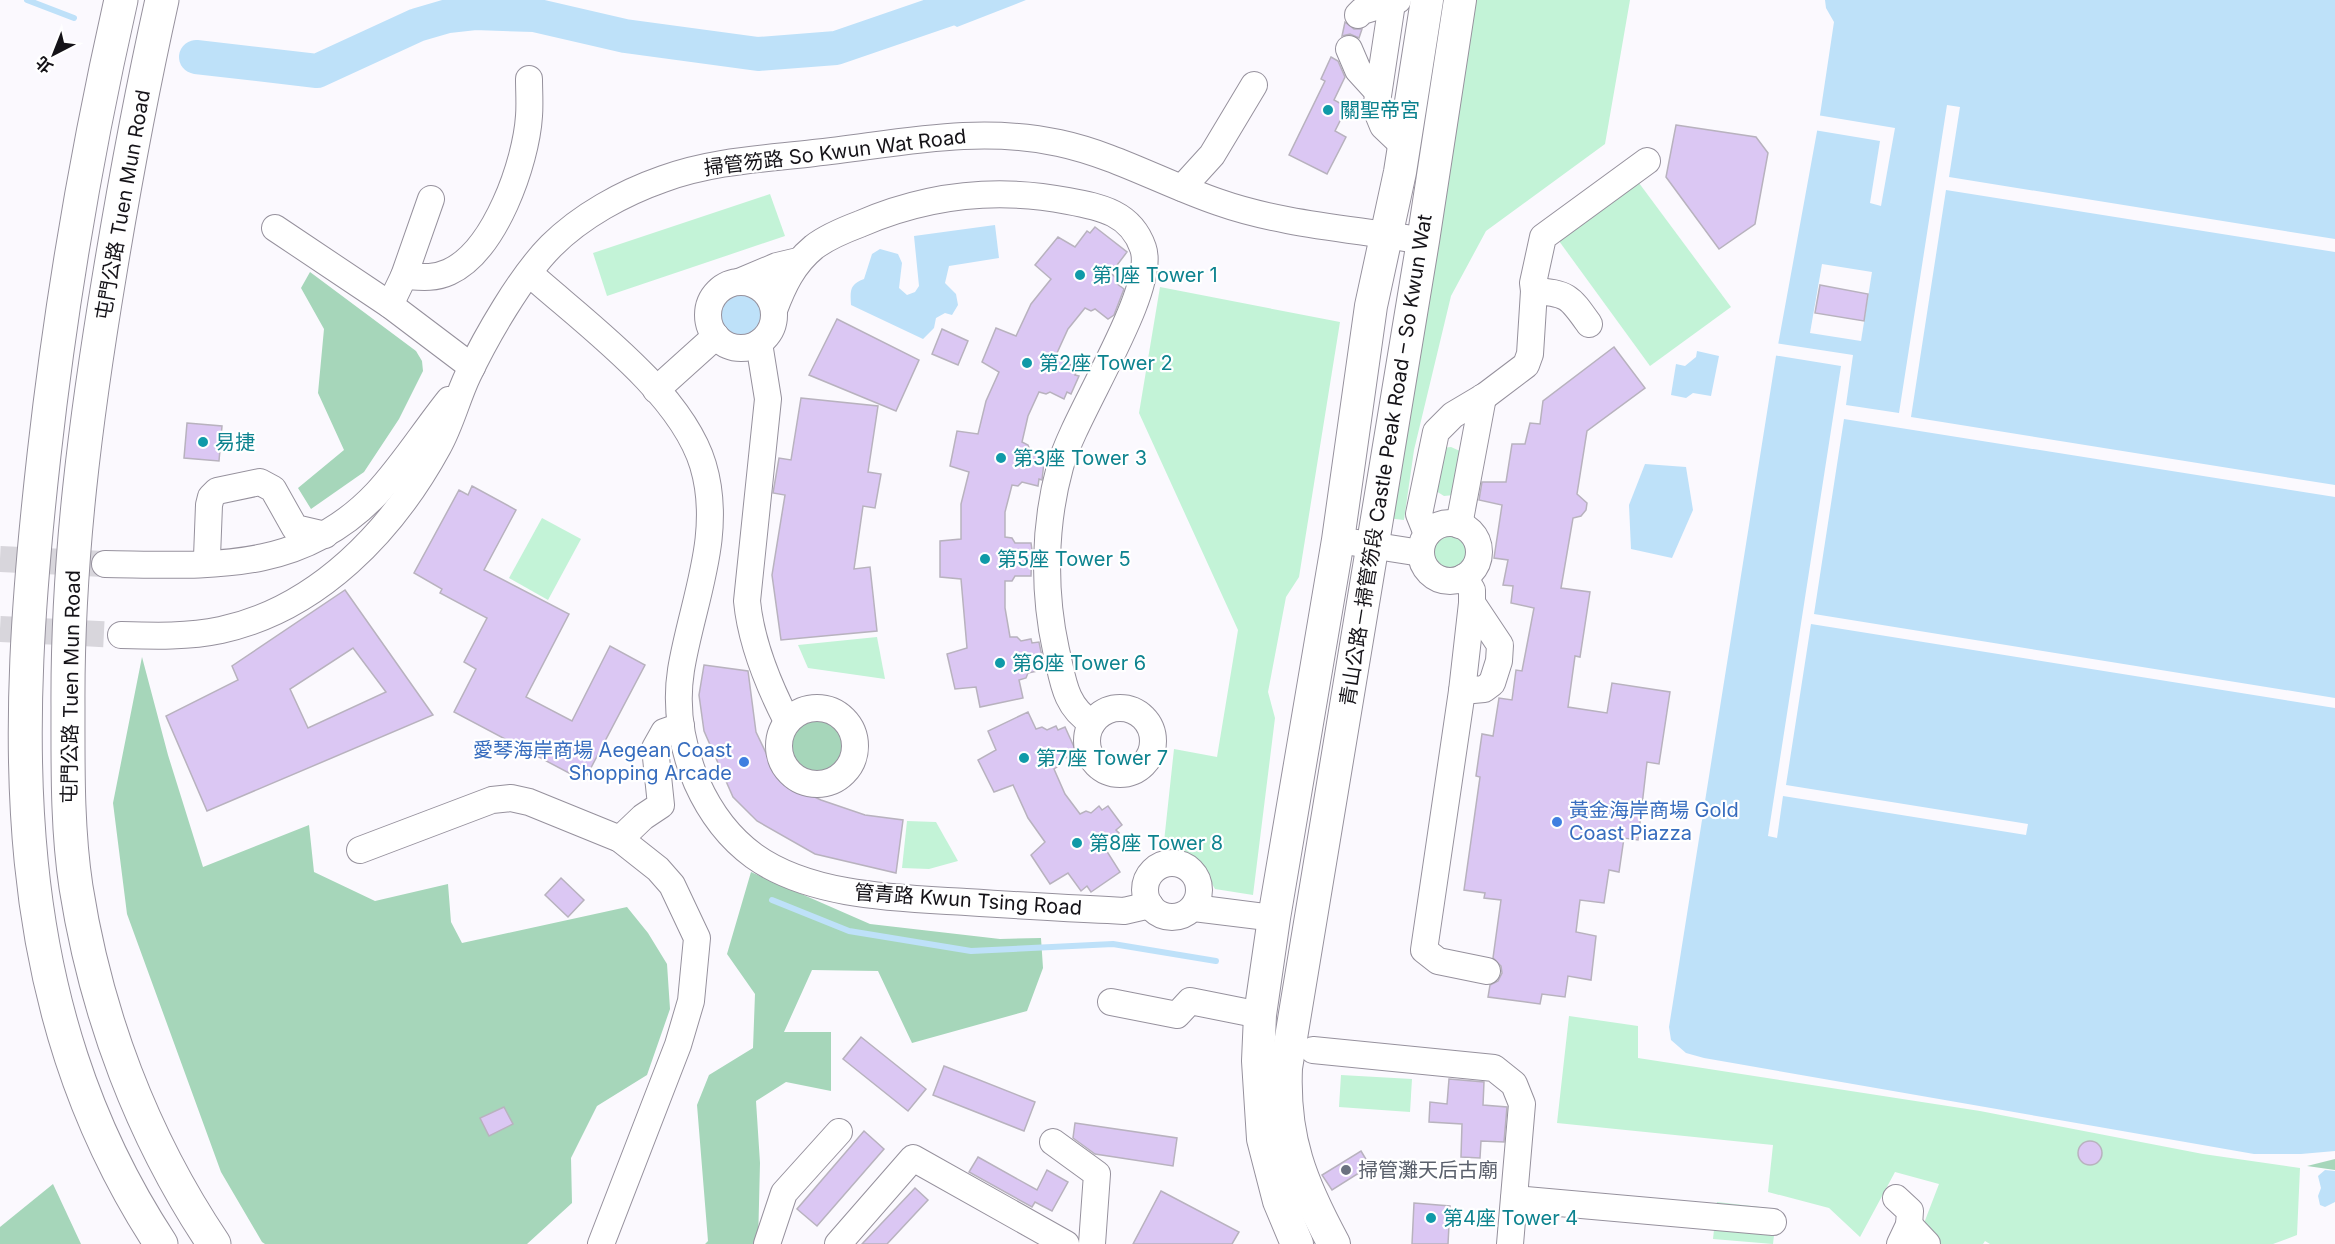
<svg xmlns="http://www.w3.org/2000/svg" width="2335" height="1244" font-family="Inter,'Noto Sans TC',sans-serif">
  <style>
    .green { fill: #c3f3d7 }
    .forest { fill: #a6d6ba }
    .water { fill: #bee1f9 }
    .pier { fill: #fbf9fe }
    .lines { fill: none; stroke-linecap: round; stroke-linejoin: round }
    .stream { stroke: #bee1f9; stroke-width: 6 }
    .river { stroke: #bee1f9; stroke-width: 34 }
    .building { fill: #dbc7f3; stroke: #b8b2be; stroke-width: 1.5; fill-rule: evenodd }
    .minor-tunnel { stroke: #d8d6dc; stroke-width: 26; stroke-dasharray: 26 13; stroke-linecap: butt }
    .minor-casing { stroke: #96919d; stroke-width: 28 }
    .major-casing { stroke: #96919d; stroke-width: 34 }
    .highway-casing { stroke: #96919d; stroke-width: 35 }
    .minor { stroke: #fff; stroke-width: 26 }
    .major { stroke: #fff; stroke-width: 32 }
    .highway { stroke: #fff; stroke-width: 33 }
    .culture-dot { fill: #0f9aa8; stroke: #fff; stroke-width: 2 }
    .shop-dot { fill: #3f7fe0; stroke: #fff; stroke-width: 2 }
    .worship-dot { fill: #6b7280; stroke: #fff; stroke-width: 2 }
    .labels { text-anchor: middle; stroke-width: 4.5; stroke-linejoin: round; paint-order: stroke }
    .culture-label { font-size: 20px; fill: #0d838f; stroke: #fff; text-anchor: start }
    .street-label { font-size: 20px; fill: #151318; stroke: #fff }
    .shop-label { font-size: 20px; fill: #366cbe; stroke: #fff; text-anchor: end }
    .worship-label { font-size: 20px; fill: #5b616d; stroke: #fff; text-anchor: start }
  </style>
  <rect width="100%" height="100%" fill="#fbf9fe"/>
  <!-- green -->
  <g class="green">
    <polygon points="1467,0 1630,0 1605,144 1486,231 1451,296 1414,450 1404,520 1387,518"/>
    <polygon points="1639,183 1731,307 1650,366 1559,241"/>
    <polygon points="770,194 785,236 607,296 593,253"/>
    <path d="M1160 287 1340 322 1299 577 1286 597 1268 692 1275 718 1253 895 1215 889C1197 858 1201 853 1163 851L1174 749 1217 757 1238 630 1139 413Z"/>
    <polygon points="1451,447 1460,451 1454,495 1444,496 1436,491 1442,448"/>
    <polygon points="542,518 581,539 548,600 509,578"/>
    <circle cx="1451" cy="552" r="24"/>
    <polygon points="877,637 885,679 808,668 798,645"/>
    <polygon points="907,821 936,822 958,861 929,869 902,868"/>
    <polygon points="1569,1016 1638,1026 1638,1058 1980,1111 2203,1154 2300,1168 2297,1235 2273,1244 1990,1244 1985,1241 1983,1244 1916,1244 1939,1184 1895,1172 1860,1237 1829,1208 1768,1192 1773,1145 1557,1123"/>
    <polygon points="1341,1075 1412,1079 1410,1112 1339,1107"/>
    <polygon points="1717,1202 1777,1209 1773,1244 1713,1239"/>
  </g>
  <!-- forest -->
  <g class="forest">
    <polygon points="310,272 416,351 422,361 423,371 399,419 364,472 311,509 298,488 344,450 318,393 324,329 301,288"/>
    <polygon points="142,657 168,755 203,867 309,825 314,872 375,901 448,884 451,922 462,943 627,907 648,933 667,964 670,1009 647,1075 597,1106 571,1158 572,1203 527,1244 265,1244 262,1242 221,1172 127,914 113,803"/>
    <circle cx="818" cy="747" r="30"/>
    <polygon points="751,872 870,924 1000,939 1041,938 1043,968 1027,1011 912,1043 878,971 812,970 784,1032 831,1032 831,1091 786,1082 756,1101 760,1163 758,1244 705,1244 708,1241 697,1105 709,1075 753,1048 755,994 727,954"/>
    <polygon points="2335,1159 2335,1170 2307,1166"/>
    <polygon points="53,1184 81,1244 0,1244 0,1227"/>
  </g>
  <!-- water -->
  <g class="water">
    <polygon points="947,0 1026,0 957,27 936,14"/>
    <polygon points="1825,0 2335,0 2335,1151 2301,1154 2254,1154 1704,1058 1686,1053 1671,1040 1669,1027 1776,356 1820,115 1834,22 1826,8"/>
    <path d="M995 225 999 258 949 266 945 283 956 294 958 305 952 315 945 313 936 318 934 328 923 339 851 305C850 290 850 284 864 279L872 254 880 249 898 254 902 263 899 288 907 295 915 292 919 286 914 236Z"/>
    <circle cx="741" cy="315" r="25"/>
    <polygon points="1697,351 1719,356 1711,396 1693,393 1686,398 1671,395 1676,364 1685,366 1696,357"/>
    <polygon points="1645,464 1686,467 1693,510 1672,558 1631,549 1629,505"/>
    <polygon points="2325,1170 2335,1171 2335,1202 2325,1207 2320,1205 2318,1196 2321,1188 2318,1176"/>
  </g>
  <!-- pier -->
  <g class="pier">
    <polygon points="1947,105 1960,107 1949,177 2335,239 2335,252 1946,190 1911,417 2335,485 2335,497 1844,419 1814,614 2335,698 2335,708 1811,624 1786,785 2028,824 2026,835 1783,796 1777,838 1768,836 1841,366 1773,355 1775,343 1853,355 1846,405 1899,413"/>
    <polygon points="1817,115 1895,128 1881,206 1870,203 1880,141 1814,130"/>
    <polygon points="1822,264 1872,272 1861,341 1810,333"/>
  </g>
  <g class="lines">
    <!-- stream -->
    <g class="stream">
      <polyline points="27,0 74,18"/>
      <polyline points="772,900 849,931 971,951 1113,944 1216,961"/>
    </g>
    <!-- river -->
    <polyline class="river" points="196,57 317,71 417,25 448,16 475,13 534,15 625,36 758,54 836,48 976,0"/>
  </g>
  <!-- building -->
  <g class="building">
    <polygon points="1345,22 1354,29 1362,29 1359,38 1350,34 1342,36"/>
    <polygon points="1331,57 1338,61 1345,77 1334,100 1347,107 1335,131 1346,137 1327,174 1289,155 1325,81 1321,79"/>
    <polygon points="1676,125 1756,137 1768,153 1755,224 1719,249 1666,177"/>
    <polygon points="1095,227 1127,252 1111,273 1116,278 1116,283 1124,289 1114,315 1108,319 1095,309 1091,311 1085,308 1068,329 1057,353 1063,357 1064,362 1078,368 1075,375 1079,376 1071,394 1067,392 1064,399 1050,392 1046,394 1039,392 1028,416 1022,442 1028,445 1030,450 1045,453 1042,480 1039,479 1038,486 1022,482 1018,486 1012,485 1005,512 1005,537 1012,538 1015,543 1031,543 1032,550 1031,576 1015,576 1012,581 1005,581 1005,608 1010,637 1017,637 1021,641 1031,639 1032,643 1039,642 1044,666 1038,667 1038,671 1028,673 1026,678 1019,680 1023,698 980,707 976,687 955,689 947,654 967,648 961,579 940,577 940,541 961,539 961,504 969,472 950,466 957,431 978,434 986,401 999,372 982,362 996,328 1016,336 1031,304 1051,279 1035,265 1058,237 1075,247 1087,231 1090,233"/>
    <polygon points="1820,285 1868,294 1864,321 1815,313"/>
    <polygon points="837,319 919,360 896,411 809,375"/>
    <polygon points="942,329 968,341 958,365 932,354"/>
    <polygon points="1614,347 1645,388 1587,431 1577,494 1587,503 1586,510 1581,516 1573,518 1561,588 1590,592 1580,657 1575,656 1568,707 1607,713 1612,683 1670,692 1659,764 1647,762 1638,840 1624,838 1619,872 1609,870 1604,903 1580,900 1576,932 1596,936 1591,980 1568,976 1565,997 1542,994 1540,1004 1488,997 1490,985 1498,981 1502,973 1501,966 1493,958 1501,900 1484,898 1485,893 1464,890 1480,777 1476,776 1482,734 1493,736 1499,698 1512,700 1516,670 1522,671 1534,608 1511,603 1513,586 1503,585 1508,560 1494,558 1502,505 1479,500 1482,482 1506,482 1512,444 1525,444 1530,423 1540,424 1543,401"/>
    <polygon points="801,398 878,406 868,472 881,474 875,508 863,506 854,569 870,567 877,631 781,640 772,575 785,495 773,493 779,458 791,460"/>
    <polygon points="187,423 222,426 219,461 184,458"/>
    <polygon points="472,486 516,510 484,570 569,614 526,697 572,721 610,646 645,665 584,781 454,712 476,669 464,662 487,618 440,593 442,589 414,573 459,490 468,495"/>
    <path d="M345 590 433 715 207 811 166 716 238 680 232 666ZM353 648 386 692 308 728 290 689Z"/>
    <polygon points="704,665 748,671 756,732 767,755 782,776 802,791 821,800 865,815 903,820 896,873 815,854 757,821 733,797 704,731 699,695"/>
    <polygon points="1028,712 1036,729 1042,727 1047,730 1056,726 1058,730 1065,727 1075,749 1068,752 1070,756 1061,760 1060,765 1054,769 1065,794 1080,814 1086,811 1091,813 1099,806 1102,810 1108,806 1122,825 1116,830 1119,833 1111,839 1106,850 1120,872 1091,892 1087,886 1081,891 1068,873 1050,884 1031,855 1045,842 1028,818 1013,785 994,792 978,760 996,750 988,731"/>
    <polygon points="561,878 584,900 568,917 545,895"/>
    <polygon points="861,1037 926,1089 908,1111 843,1059"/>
    <polygon points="944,1066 1035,1102 1024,1131 933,1095"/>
    <polygon points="1449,1079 1484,1082 1483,1105 1507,1107 1504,1142 1481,1141 1480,1158 1461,1157 1462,1124 1429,1122 1430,1102 1447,1104"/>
    <polygon points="504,1107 513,1124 489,1136 480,1118"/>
    <polygon points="1075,1123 1177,1138 1173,1166 1095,1154 1073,1138"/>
    <polygon points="864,1131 884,1149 817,1226 797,1209"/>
    <circle cx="2090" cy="1153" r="12"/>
    <polygon points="1361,1151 1370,1166 1332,1190 1322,1175"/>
    <polygon points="978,1157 1037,1190 1047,1170 1068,1182 1052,1211 1035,1202 1032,1207 969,1172"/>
    <polygon points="915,1188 928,1200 887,1244 862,1244"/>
    <polygon points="1161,1191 1239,1232 1232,1244 1133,1244"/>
    <polygon points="1414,1203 1450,1206 1448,1244 1412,1244"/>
  </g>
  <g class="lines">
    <!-- minor-tunnel -->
    <g class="minor-tunnel">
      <polyline points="0,559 105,564"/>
      <polyline points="0,629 121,635"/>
    </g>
    <!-- minor casing -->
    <g class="minor-casing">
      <g id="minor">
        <polyline points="1392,3 1376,109 1383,126 1404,146"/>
        <polyline points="1358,15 1362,11 1398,0"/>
        <polyline points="1349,49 1358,70 1378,92"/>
        <polyline points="1182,188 1212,155 1254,85"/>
        <polyline points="275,228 390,305 472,367"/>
        <path d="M529 273C585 323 681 392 703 465 724 535 692 602 681 670 675 708 682 748 697 783 710 812 728 837 754 856 811 897 900 898 966 902 1013 905 1060 908 1108 910L1124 911 1150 905"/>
        <polyline points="404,276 431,199"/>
        <polyline points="739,282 777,266 798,261"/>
        <circle cx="741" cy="315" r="33"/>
        <polyline points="1534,291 1533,283 1543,237 1647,161"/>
        <path d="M390 305 404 276C420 277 434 279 449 272 495 251 526 163 529 116 530 104 529 91 529 79"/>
        <path d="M774 310C783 286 793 264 814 247 827 237 844 230 860 224 927 195 996 187 1068 201 1101 207 1131 213 1143 248 1158 290 1073 416 1060 467 1044 525 1043 591 1056 650 1063 679 1064 706 1092 723"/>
        <path d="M759 343 768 399 747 601C751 643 768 684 787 721"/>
        <polyline points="656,390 716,336"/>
        <circle cx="1450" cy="552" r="29"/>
        <polyline points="1459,525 1483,397"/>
        <path d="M1427 534 1419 514 1436 432 1453 415 1485 396 1526 365 1530 354 1534 291C1568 293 1570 297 1589 324"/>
        <polyline points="1338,540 1421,553"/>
        <path d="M105 564C207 565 300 575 377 493 403 465 425 430 449 400"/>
        <polyline points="201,564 207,557 209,505 211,497 217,491 260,482 273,489 295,528 325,535"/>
        <polyline points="1464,577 1472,590 1472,603 1462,691 1424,950 1438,961 1487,971"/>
        <path d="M121 635C155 636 188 637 221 630 318 609 392 531 438 447 451 424 457 398 468 375 486 337 521 276 551 246 581 216 623 193 663 179 712 161 763 159 814 153 897 144 976 125 1059 143 1115 155 1165 184 1218 202 1283 225 1356 229 1423 241"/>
        <polyline points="1462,691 1484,689 1492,683 1499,661 1500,645 1472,603"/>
        <circle cx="1120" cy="741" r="33"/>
        <circle cx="817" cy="746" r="38"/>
        <polyline points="620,839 643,817 661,805 655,748 664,732 681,726"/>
        <polyline points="360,850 492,800 511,798 529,802 620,839 658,869 672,885 697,938 691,1001 678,1045 601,1244"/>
        <circle cx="1172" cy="890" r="27"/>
        <polyline points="1194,908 1274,918"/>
        <polyline points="1111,1002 1177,1015 1190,1001 1260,1015"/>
        <polyline points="1313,1050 1494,1068 1514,1084 1522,1104 1510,1244"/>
        <polyline points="1053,1142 1097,1174 1092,1244"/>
        <polyline points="1896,1198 1910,1211 1909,1225 1900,1244"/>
        <polyline points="1514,1199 1773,1222"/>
        <polyline points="1909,1225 1927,1244"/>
        <polyline points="767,1244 784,1193 839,1132"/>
        <polyline points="838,1244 913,1158 1066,1244"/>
      </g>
    </g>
    <!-- major casing -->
    <g class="major-casing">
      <g id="major">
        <polyline points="1297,1244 1279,1201 1263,1139 1258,1061 1260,1015 1274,918 1338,540 1371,306 1400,172 1427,0"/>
        <path d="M1334 1244C1301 1183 1283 1138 1286 1068L1423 241 1460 0"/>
      </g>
    </g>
    <!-- highway casing -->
    <g class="highway-casing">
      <g id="highway">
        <path d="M121 0C87 150 61 303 44 455 13 730 2 1002 161 1244"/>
        <path d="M162 0C142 90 125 181 110 272 86 416 67 560 68 707 68 766 67 828 76 887 96 1014 142 1137 214 1244"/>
      </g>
    </g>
    <!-- minor -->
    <use href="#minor" class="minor"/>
    <!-- major -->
    <use href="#major" class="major"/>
    <!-- highway -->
    <use href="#highway" class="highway"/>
  </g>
  <!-- markers -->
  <g class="culture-dot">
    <circle cx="1328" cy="110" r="6"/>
    <circle cx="1080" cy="275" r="6"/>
    <circle cx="1027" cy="363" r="6"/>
    <circle cx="203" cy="442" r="6"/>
    <circle cx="1001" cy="458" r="6"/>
    <circle cx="985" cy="559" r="6"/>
    <circle cx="1000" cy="663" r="6"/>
    <circle cx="1024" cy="758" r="6"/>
    <circle cx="1077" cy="843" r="6"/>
    <circle cx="1431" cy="1218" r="6"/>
  </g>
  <g class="shop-dot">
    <circle cx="744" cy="762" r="6"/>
    <circle cx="1557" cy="822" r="6"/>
  </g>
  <circle class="worship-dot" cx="1346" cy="1170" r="6"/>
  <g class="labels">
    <!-- culture labels -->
    <g class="culture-label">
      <text x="1340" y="117">關聖帝宮</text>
      <text x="1092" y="282">第1座 Tower 1</text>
      <text x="1039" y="370">第2座 Tower 2</text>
      <text x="215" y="449">易捷</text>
      <text x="1013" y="465">第3座 Tower 3</text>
      <text x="997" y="566">第5座 Tower 5</text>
      <text x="1012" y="670">第6座 Tower 6</text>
      <text x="1036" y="765">第7座 Tower 7</text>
      <text x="1089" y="850">第8座 Tower 8</text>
      <text x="1443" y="1225">第4座 Tower 4</text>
    </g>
    <!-- street labels -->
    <g class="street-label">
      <text transform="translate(835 152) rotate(-7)" y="7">掃管笏路 So Kwun Wat Road</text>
      <text transform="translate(123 205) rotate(-80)" y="7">屯門公路 Tuen Mun Road</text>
      <text transform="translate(1386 460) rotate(-81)" y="7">青山公路－掃管笏段 Castle Peak Road – So Kwun Wat</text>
      <text transform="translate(71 687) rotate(-89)" y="7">屯門公路 Tuen Mun Road</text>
      <text transform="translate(968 900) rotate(4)" y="7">管青路 Kwun Tsing Road</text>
    </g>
    <!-- shop labels -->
    <g class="shop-label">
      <text x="732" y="757">愛琴海岸商場 Aegean Coast<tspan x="732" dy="23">Shopping Arcade</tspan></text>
      <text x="1569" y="817" text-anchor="start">黃金海岸商場 Gold<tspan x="1569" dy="23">Coast Piazza</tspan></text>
    </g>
    <!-- worship labels -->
    <g class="worship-label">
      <text x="1358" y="1177">掃管灘天后古廟</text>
    </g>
  </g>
  <!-- north arrow -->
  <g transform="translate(54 54) rotate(222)" stroke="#ffffff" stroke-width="4.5" paint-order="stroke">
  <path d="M0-4.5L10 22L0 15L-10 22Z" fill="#151318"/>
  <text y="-9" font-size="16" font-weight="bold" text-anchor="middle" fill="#151318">北</text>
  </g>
</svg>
